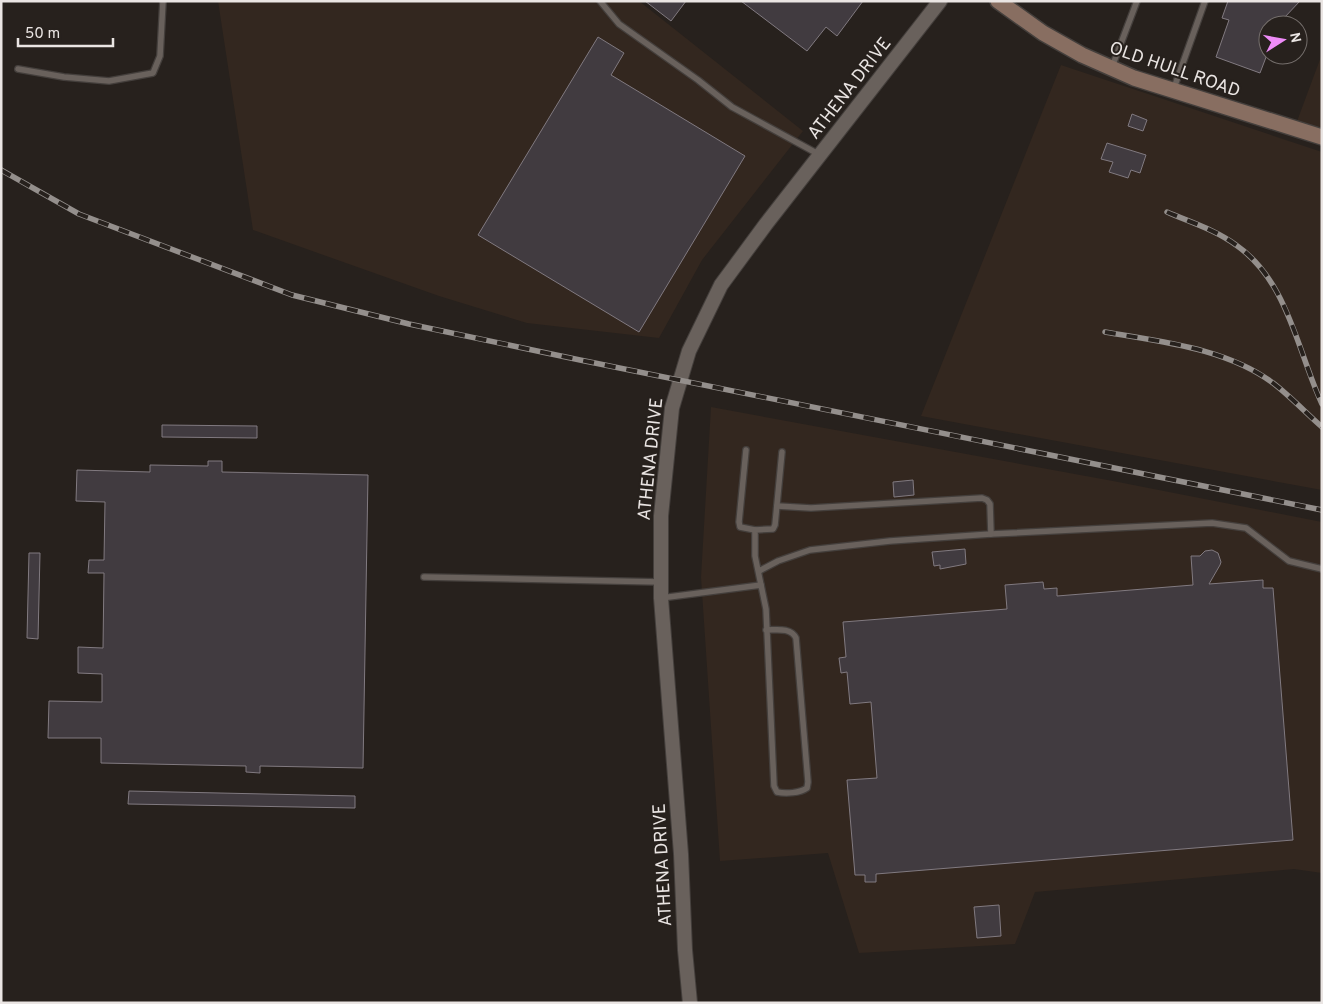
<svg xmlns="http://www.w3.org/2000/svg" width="1323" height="1004" font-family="Overpass,sans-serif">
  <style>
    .built { fill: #33271f }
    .building { fill: #413b40; stroke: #817a80 }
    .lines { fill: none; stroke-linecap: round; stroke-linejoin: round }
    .service-casing { stroke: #443f3c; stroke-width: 8 }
    .tertiary-casing { stroke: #443f3c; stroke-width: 16 }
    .secondary-casing { stroke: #443f3c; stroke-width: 18 }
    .service { stroke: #69615c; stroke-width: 5.5 }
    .tertiary { stroke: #69615c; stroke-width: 14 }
    .secondary { stroke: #886e61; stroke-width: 15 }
    .rail-casing { stroke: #948f8c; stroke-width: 5.5 }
    .rail { stroke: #27211d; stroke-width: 4; stroke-dasharray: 11; stroke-linecap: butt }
    .labels { text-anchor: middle; stroke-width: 4; stroke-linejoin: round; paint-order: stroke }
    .street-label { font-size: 18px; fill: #eae5e3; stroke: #27211d }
  </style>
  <rect width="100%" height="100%" fill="#27211d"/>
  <!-- built -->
  <g class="built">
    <polygon points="218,1 639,1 803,131 702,260 659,338 527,323 439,296 253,230"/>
    <polygon points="1322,54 1322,133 1296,124"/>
    <polygon points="1061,65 1322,152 1322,490 921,416"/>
    <polygon points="711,407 1113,481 1322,522 1322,873 1294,869 1035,892 1015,944 859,953 828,853 720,861 701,577"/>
  </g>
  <!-- building -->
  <g class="building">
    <polygon points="645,1 686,1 671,21"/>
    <polygon points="741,1 863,1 837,36 826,27 807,51"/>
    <polygon points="1228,1 1300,1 1284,18 1284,25 1268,25 1268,52 1260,73 1216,57 1229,20 1222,18"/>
    <polygon points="598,37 624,53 611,75 745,156 639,332 478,235"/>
    <polygon points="1132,114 1147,120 1143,131 1128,126"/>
    <polygon points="1107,143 1146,155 1140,173 1131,170 1128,178 1109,172 1113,162 1101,159"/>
    <polygon points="162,425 257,426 257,438 162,437"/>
    <polygon points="208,461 222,461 222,472 368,475 363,768 260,766 260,773 246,772 246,766 101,763 101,738 48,738 49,701 102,702 102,674 78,673 78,647 103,648 104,573 88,573 89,560 104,560 105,502 76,501 77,470 150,472 150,465 208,466"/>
    <polygon points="913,480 914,495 894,497 893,482"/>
    <polygon points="965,549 966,564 940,569 940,565 934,566 932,552"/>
    <polygon points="1212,550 1218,553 1221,562 1220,565 1209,584 1263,580 1263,588 1273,588 1293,840 876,874 876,882 865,882 865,875 855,875 847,780 877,778 871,702 850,704 847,672 841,673 839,658 846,657 843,622 1007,609 1005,585 1043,582 1044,589 1057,588 1057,596 1193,585 1191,556 1200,556 1205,551"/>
    <polygon points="29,553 40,553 38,639 27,638"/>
    <polygon points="129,791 355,796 355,808 128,804"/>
    <polygon points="999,905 1001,936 977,938 974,907"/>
  </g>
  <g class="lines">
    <!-- service casing -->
    <g class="service-casing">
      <g id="service">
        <polyline points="600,1 619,24 698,80 732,107 820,155"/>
        <polyline points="1112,67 1137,1"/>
        <polyline points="18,69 64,77 109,81 153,73 160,56 163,1"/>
        <polyline points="1174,88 1205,1"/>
        <polyline points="746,450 739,522 740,527 755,530"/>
        <polyline points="991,534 1212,523 1246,528 1289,561 1322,569"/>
        <polyline points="759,571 778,561 810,550 890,541 991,534 990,504 987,500 982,498 811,508 777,506"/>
        <polyline points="424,577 661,582"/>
        <polyline points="761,585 755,556 755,530 773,529 775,525 782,452"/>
        <path d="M661 598 761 585 766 609 774 786 777 792C786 794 800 793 807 788L808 782 796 638C791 627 776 630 766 630"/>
      </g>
    </g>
    <!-- tertiary casing -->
    <g class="tertiary-casing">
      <polyline id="tertiary" points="690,1003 685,950 681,854 661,598 661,516 672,408 689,351 721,285 766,224 940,1"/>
    </g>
    <!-- secondary casing -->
    <g class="secondary-casing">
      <polyline id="secondary" points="998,1 1043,33 1082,55 1134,78 1322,137"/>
    </g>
    <!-- service -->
    <use href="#service" class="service"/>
    <!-- tertiary -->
    <use href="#tertiary" class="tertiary"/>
    <!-- secondary -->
    <use href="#secondary" class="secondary"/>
    <!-- rail casing -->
    <g class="rail-casing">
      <g id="rail">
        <polyline points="1,170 79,214 292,295 409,324 580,360 1322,510"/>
        <path d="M1167 212C1190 222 1216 230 1236 245 1288 281 1297 350 1322 404"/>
        <path d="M1105 332C1162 342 1226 348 1273 383 1290 396 1306 413 1322 427"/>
      </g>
    </g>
    <!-- rail -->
    <use href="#rail" class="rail"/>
  </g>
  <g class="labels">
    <!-- street labels -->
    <g class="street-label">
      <text transform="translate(1175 69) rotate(19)" y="6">OLD HULL ROAD</text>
      <text transform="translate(849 88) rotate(-52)" y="6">ATHENA DRIVE</text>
      <text transform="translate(650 459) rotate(-84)" y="6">ATHENA DRIVE</text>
      <text transform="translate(662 865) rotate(-93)" y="6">ATHENA DRIVE</text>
    </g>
  </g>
  <!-- border -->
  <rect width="1323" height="1004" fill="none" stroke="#eae5e3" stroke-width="5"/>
  <!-- north arrow -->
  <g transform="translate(1283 40) rotate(79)"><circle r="24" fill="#27211d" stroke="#756f6c"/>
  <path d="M0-4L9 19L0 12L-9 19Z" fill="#ee8bf7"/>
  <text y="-8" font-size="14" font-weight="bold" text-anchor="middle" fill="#eae5e3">N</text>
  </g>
  <!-- scale -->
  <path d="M18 38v8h95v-8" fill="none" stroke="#eae5e3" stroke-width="2.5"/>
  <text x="25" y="38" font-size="15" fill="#eae5e3" stroke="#27211d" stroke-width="4" paint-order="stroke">50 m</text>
</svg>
